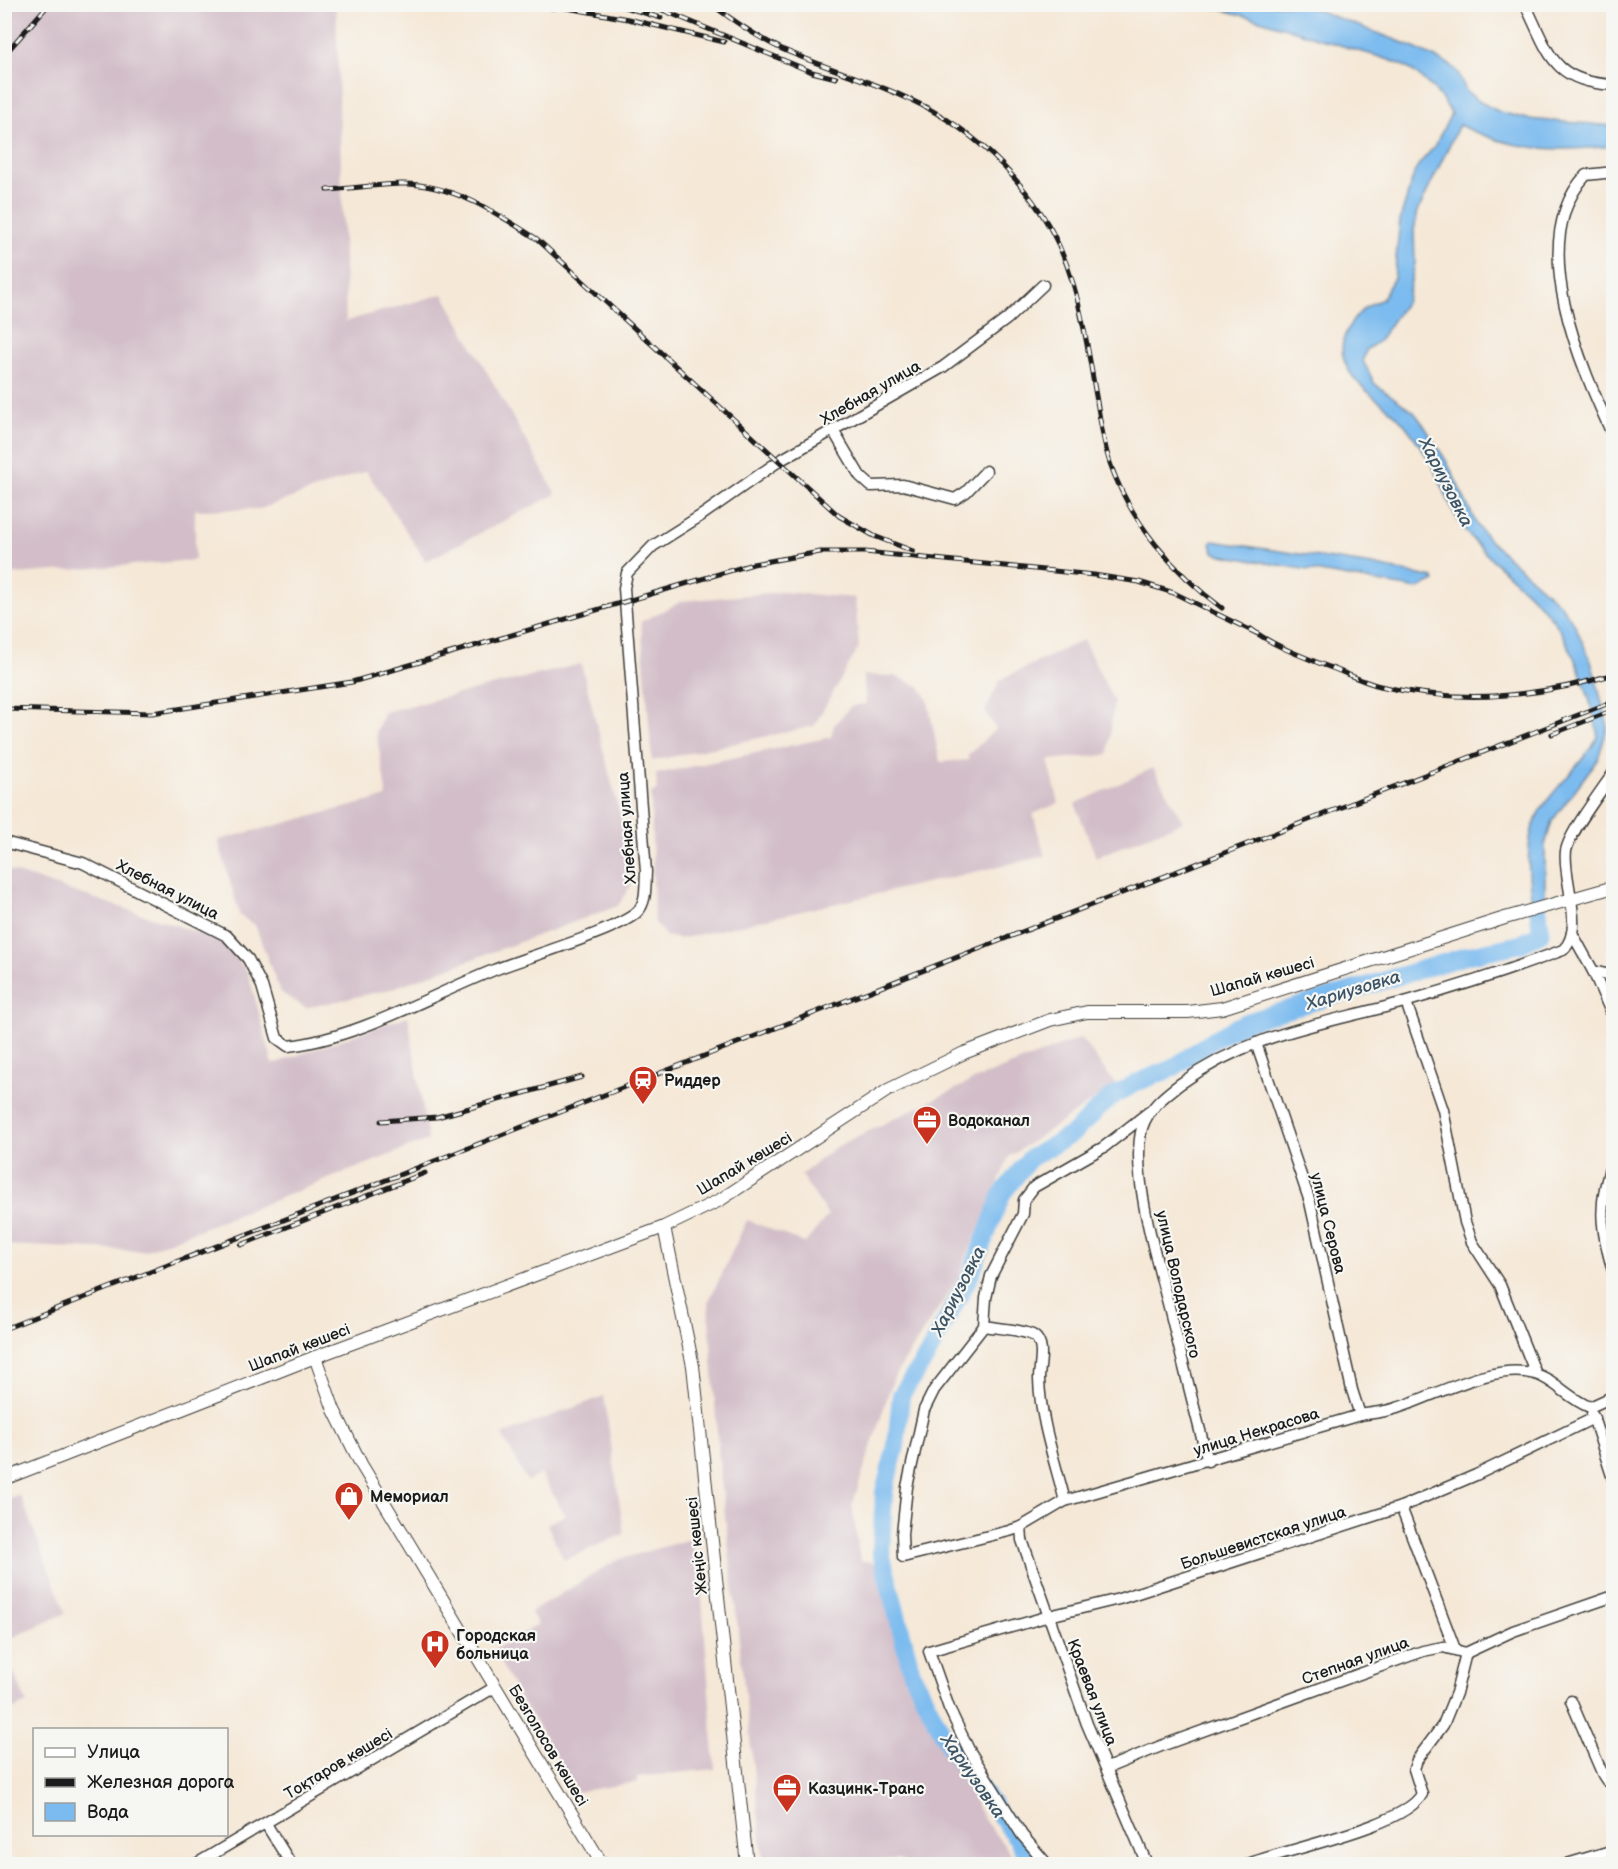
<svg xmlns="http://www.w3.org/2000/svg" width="1618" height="1869" font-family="'Balsamiq Sans',sans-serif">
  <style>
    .industrial { fill: #d2bdc8 }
    .water { fill: #7bbbef; stroke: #4c6c86; stroke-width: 1.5 }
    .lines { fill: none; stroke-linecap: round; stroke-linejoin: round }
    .river { stroke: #7bbbef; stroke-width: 18 }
    .minor-casing { stroke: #3d3b38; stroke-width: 13 }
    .tertiary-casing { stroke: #3d3b38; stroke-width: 14 }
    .minor { stroke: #fff; stroke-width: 10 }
    .tertiary { stroke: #fff; stroke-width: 12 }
    .rail-casing { stroke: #1c1c1c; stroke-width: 5 }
    .rail { stroke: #f6f6f2; stroke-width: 3; stroke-dasharray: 9; stroke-linecap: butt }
    .labels { text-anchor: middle; stroke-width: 4.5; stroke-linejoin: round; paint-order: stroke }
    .street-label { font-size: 16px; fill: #1c1c1c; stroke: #f6f6f2 }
    .poi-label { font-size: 16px; font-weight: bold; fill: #1c1c1c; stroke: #f6f6f2; text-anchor: start }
    .water-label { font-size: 18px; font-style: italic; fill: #3d5466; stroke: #f6f6f2 }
  </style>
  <rect width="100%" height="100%" fill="#f6f6f2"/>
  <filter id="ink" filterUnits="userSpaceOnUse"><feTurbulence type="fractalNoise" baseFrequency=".0167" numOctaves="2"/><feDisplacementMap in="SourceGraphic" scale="12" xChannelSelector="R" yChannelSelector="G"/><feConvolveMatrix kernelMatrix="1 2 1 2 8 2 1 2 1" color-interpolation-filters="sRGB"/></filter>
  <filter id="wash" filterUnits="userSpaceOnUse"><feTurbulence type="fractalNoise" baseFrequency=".008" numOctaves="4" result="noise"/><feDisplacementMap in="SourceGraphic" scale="24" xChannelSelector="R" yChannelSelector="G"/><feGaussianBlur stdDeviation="1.35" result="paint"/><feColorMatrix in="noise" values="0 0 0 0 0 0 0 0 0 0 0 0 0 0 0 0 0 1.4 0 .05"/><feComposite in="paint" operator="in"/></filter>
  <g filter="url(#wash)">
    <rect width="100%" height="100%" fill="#f5e8d7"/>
    <!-- industrial -->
    <g class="industrial">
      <polygon points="5,4 336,5 346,321 443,294 556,494 426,561 366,471 260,509 195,510 195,560 5,575"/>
      <polygon points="782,592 855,598 859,647 814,726 652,761 641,622 682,601"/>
      <polygon points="1083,640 1114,701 1108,755 1048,760 1059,803 1033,814 1045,856 679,939 666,936 654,921 651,793 657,791 656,774 831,737 834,725 851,706 866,704 863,675 895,676 919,686 927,697 940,762 968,760 968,755 996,729 985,711 1000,680"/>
      <polygon points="581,664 636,877 618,906 391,989 306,1008 280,992 255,925 240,916 218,840 387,797 376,732 384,712"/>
      <polygon points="1153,768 1183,822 1096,857 1075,804"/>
      <polygon points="5,869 223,941 248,973 273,1064 408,1016 428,1140 144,1251 5,1245"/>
      <polygon points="1081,1038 1116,1085 1009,1157 957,1280 894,1377 852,1506 860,1560 875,1563 903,1671 985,1821 1019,1864 907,1864 898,1859 845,1864 764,1864 719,1461 708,1303 747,1220 805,1243 828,1215 801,1175 834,1148 976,1079"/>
      <polygon points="604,1396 624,1534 564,1560 547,1524 565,1515 541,1474 527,1481 502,1435"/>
      <polygon points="20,1495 66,1613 5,1641 5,1501"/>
      <polygon points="690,1539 700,1573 715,1769 637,1777 637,1782 576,1792 553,1750 517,1694 494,1650 538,1625 531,1612 617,1560"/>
      <polygon points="4,1651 27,1703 5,1713 4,1713"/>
    </g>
    <!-- water -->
    <g class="water">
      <path d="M1200 5H1304L1401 42 1451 65 1458 73 1466 91 1480 102 1500 112 1528 119 1613 126V146C1554 152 1513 151 1459 125L1418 211 1414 230 1415 263 1407 300 1379 341 1366 350 1363 361 1375 384 1414 412 1423 424 1447 462 1477 525 1490 541 1561 605 1575 625 1592 664 1608 726 1598 759 1552 821 1545 845V929L1535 931C1532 894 1519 843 1541 809 1558 784 1582 764 1598 737 1592 700 1573 644 1549 615 1523 584 1488 561 1463 528 1452 513 1447 496 1439 479 1430 459 1418 442 1405 425 1386 401 1354 390 1344 360 1336 336 1359 306 1381 300L1394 278 1400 220 1413 177 1419 164 1434 147 1451 114C1443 97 1426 81 1411 70 1391 58 1367 54 1346 47 1297 32 1250 15 1200 5Z"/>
      <polygon points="1213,541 1372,565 1433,578 1435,581 1418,589 1221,555 1213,552 1211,543"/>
    </g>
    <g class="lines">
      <!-- river -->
      <polyline class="river" points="1031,1864 1018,1840 949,1746 912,1673 881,1553 884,1492 896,1446 901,1395 927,1356 971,1274 1002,1194 1029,1159 1072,1134 1110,1098 1136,1083 1173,1068 1211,1041 1246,1022 1469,955 1521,944 1541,933 1538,908"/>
    </g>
  </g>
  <g filter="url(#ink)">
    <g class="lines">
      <!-- minor casing -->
      <g class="minor-casing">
        <g id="minor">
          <path d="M1525 4C1549 53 1552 82 1614 85"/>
          <path d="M1614 172 1586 175C1524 242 1582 368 1614 438"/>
          <polyline points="834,432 860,476 871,486 903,485 955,499 966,492 986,471"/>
          <path d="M4 842 83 863 227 936 248 959 262 986 277 1038 288 1046C358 1038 429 996 494 970 521 959 623 929 638 911 647 901 645 885 646 872L624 588 627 573 653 546 702 515 779 461 943 367 1007 319 1043 285"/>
          <polyline points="1572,933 1593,971 1614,1019"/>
          <polyline points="1593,971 1614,976"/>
          <polyline points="1406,1002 1443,1110 1465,1222 1472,1242 1500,1285 1536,1374"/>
          <polyline points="1256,1043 1310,1202 1352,1390 1360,1415"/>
          <path d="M1149 1112 1104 1147 1034 1187 1024 1200 1023 1214 991 1276 986 1298 984 1326 934 1390 924 1410 907 1487 902 1534 903 1557 1009 1531 1021 1527 1065 1501 1360 1415C1372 1413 1385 1412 1397 1408 1435 1396 1494 1362 1535 1374 1554 1379 1570 1400 1590 1407L1614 1396"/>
          <path d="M1614 1157C1597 1203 1600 1228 1614 1274"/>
          <path d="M984 1326C995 1328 1026 1330 1034 1336 1046 1345 1039 1366 1039 1379 1040 1419 1055 1462 1065 1501"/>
          <polyline points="1592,1414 1614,1482"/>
          <path d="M1208 1461C1194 1409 1182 1358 1169 1307 1157 1261 1130 1173 1142 1128 1148 1109 1164 1096 1180 1084 1252 1032 1325 1024 1408 1001 1460 986 1513 969 1563 950 1586 929 1562 878 1566 851 1569 833 1602 790 1614 772"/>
          <polyline points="1401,1507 1455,1649"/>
          <polyline points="1021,1527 1022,1540 1087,1724 1147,1864"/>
          <polyline points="1571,1701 1603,1775 1607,1781 1614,1782"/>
          <polyline points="1107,1768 1161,1746 1423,1651 1443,1647 1466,1653 1513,1631 1614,1596"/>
          <polyline points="266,1824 291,1864"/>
          <polyline points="196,1864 495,1687"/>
          <polyline points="1047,1864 1022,1835 969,1750 949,1708 929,1651 1049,1616 1119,1599 1401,1507 1476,1475 1594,1418"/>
          <path d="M1248 1864C1286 1849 1404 1827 1422 1794L1414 1769 1417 1760 1443 1725 1456 1693 1466 1653"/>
          <polyline points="1567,1864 1614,1850"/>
        </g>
      </g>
      <!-- tertiary casing -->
      <g class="tertiary-casing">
        <g id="tertiary">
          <polyline points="664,1227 693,1366 747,1864"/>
          <polyline points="315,1357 334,1410 361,1464 602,1864"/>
          <polyline points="4,1479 315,1357 664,1227 720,1200 888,1090 964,1053 1050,1020 1087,1012 1188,1012 1222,1008 1505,918 1614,887"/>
        </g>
      </g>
      <!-- minor -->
      <use href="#minor" class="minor"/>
      <!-- tertiary -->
      <use href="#tertiary" class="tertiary"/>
      <!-- rail casing -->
      <g class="rail-casing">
        <g id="rail">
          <polyline points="522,4 553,8"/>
          <polyline points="545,4 628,19 724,42"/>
          <polyline points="615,4 661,18"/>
          <polyline points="648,4 812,72 836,78"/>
          <path d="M711 4C735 22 758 38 784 50 833 71 885 85 931 110 971 132 1005 164 1032 200 1076 258 1084 327 1096 396 1100 418 1103 442 1110 463 1130 521 1173 572 1222 608"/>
          <polyline points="4,55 49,4"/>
          <path d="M327 190C352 188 377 185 401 184 451 183 497 213 537 239L839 516 874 536 913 551"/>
          <path d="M1251 629C1273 646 1304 657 1329 667 1346 673 1363 682 1380 686 1459 704 1537 698 1614 674"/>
          <polyline points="4,709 152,713 352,682 753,564 820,552 865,552 1094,575 1139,582 1174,593 1256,633"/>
          <polyline points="1552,734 1614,710"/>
          <polyline points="381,1121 437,1117 582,1077"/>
          <polyline points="241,1245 425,1173"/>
          <polyline points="4,1329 1614,701"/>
        </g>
      </g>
      <!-- rail -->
      <use href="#rail" class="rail"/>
    </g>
  </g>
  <!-- icons -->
  <defs>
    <g id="station-pin" transform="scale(1.5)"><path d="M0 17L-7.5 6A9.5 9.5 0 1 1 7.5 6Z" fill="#c8321e" stroke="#f6f6f2"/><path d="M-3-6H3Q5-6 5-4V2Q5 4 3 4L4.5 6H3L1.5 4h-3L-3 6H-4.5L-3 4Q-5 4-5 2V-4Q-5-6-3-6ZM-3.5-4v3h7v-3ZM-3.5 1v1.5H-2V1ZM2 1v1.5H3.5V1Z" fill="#fff"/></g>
    <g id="office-pin" transform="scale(1.5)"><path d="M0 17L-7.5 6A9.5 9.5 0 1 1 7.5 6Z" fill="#c8321e" stroke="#f6f6f2"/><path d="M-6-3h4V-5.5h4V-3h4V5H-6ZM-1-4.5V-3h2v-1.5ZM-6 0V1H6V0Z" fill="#fff"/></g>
    <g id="shop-pin" transform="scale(1.5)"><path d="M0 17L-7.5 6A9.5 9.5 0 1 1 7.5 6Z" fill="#c8321e" stroke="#f6f6f2"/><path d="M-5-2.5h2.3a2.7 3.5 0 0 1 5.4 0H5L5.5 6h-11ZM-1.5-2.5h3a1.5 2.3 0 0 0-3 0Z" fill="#fff"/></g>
    <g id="hospital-pin" transform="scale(1.5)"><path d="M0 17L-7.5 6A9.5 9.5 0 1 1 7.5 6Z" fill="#c8321e" stroke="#f6f6f2"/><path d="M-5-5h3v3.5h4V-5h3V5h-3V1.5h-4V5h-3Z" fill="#fff"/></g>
  </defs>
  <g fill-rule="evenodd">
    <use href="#station-pin" x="643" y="1080"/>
    <use href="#office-pin" x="927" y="1120"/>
    <use href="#shop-pin" x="349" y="1496"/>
    <use href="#hospital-pin" x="435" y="1644"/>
    <use href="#office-pin" x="787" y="1788"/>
  </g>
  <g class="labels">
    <!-- street labels -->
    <g class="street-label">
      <text transform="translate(870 392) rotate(-30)" y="6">Хлебная улица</text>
      <text transform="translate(626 828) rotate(-94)" y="6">Хлебная улица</text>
      <text transform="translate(168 889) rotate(27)" y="6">Хлебная улица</text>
      <text transform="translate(1262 976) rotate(-16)" y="6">Шапай көшесі</text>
      <text transform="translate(744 1163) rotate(-31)" y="6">Шапай көшесі</text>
      <text transform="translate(1329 1223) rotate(76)" y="6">улица Серова</text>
      <text transform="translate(1179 1284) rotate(77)" y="6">улица Володарского</text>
      <text transform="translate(299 1347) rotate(-21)" y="6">Шапай көшесі</text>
      <text transform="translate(1256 1431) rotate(-17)" y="6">улица Некрасова</text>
      <text transform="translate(1263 1537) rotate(-18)" y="6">Большевистская улица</text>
      <text transform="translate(696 1546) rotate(-96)" y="6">Жеңіс көшесі</text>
      <text transform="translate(1355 1660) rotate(-20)" y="6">Степная улица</text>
      <text transform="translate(1093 1692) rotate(69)" y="6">Краевая улица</text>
      <text transform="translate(549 1745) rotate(59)" y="6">Безголосов көшесі</text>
      <text transform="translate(338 1763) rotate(-31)" y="6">Тоқтаров көшесі</text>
    </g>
    <!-- poi labels -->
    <g class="poi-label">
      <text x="664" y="1086">Риддер</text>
      <text x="948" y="1126">Водоканал</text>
      <text x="370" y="1502">Мемориал</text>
      <text x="456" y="1641">Городская<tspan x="456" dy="18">больница</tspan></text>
      <text x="808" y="1794">Казцинк-Транс</text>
    </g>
    <!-- water labels -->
    <g class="water-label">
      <text transform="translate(1446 482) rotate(63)" y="6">Хариузовка</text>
      <text transform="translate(1353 990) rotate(-17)" y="6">Хариузовка</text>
      <text transform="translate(958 1291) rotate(-63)" y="6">Хариузовка</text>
      <text transform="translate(973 1776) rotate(55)" y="6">Хариузовка</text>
    </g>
  </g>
  <!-- margin -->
  <rect width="1618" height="1869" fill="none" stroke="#f6f6f2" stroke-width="24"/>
  <!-- legend -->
  <rect x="33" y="1728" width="195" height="108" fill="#f6f6f2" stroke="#9f9f9c" stroke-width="1.5"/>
  <rect x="45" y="1748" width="30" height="9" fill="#ffffff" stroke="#9f9f9c" stroke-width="1.5"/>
  <text x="87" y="1758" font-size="18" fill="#1c1c1c">Улица</text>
  <rect x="45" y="1778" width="30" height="9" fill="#1c1c1c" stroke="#9f9f9c" stroke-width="1.5"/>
  <text x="87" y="1788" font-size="18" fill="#1c1c1c">Железная дорога</text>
  <rect x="45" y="1803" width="30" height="18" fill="#7bbbef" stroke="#9f9f9c" stroke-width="1.5"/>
  <text x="87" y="1818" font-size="18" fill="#1c1c1c">Вода</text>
</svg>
